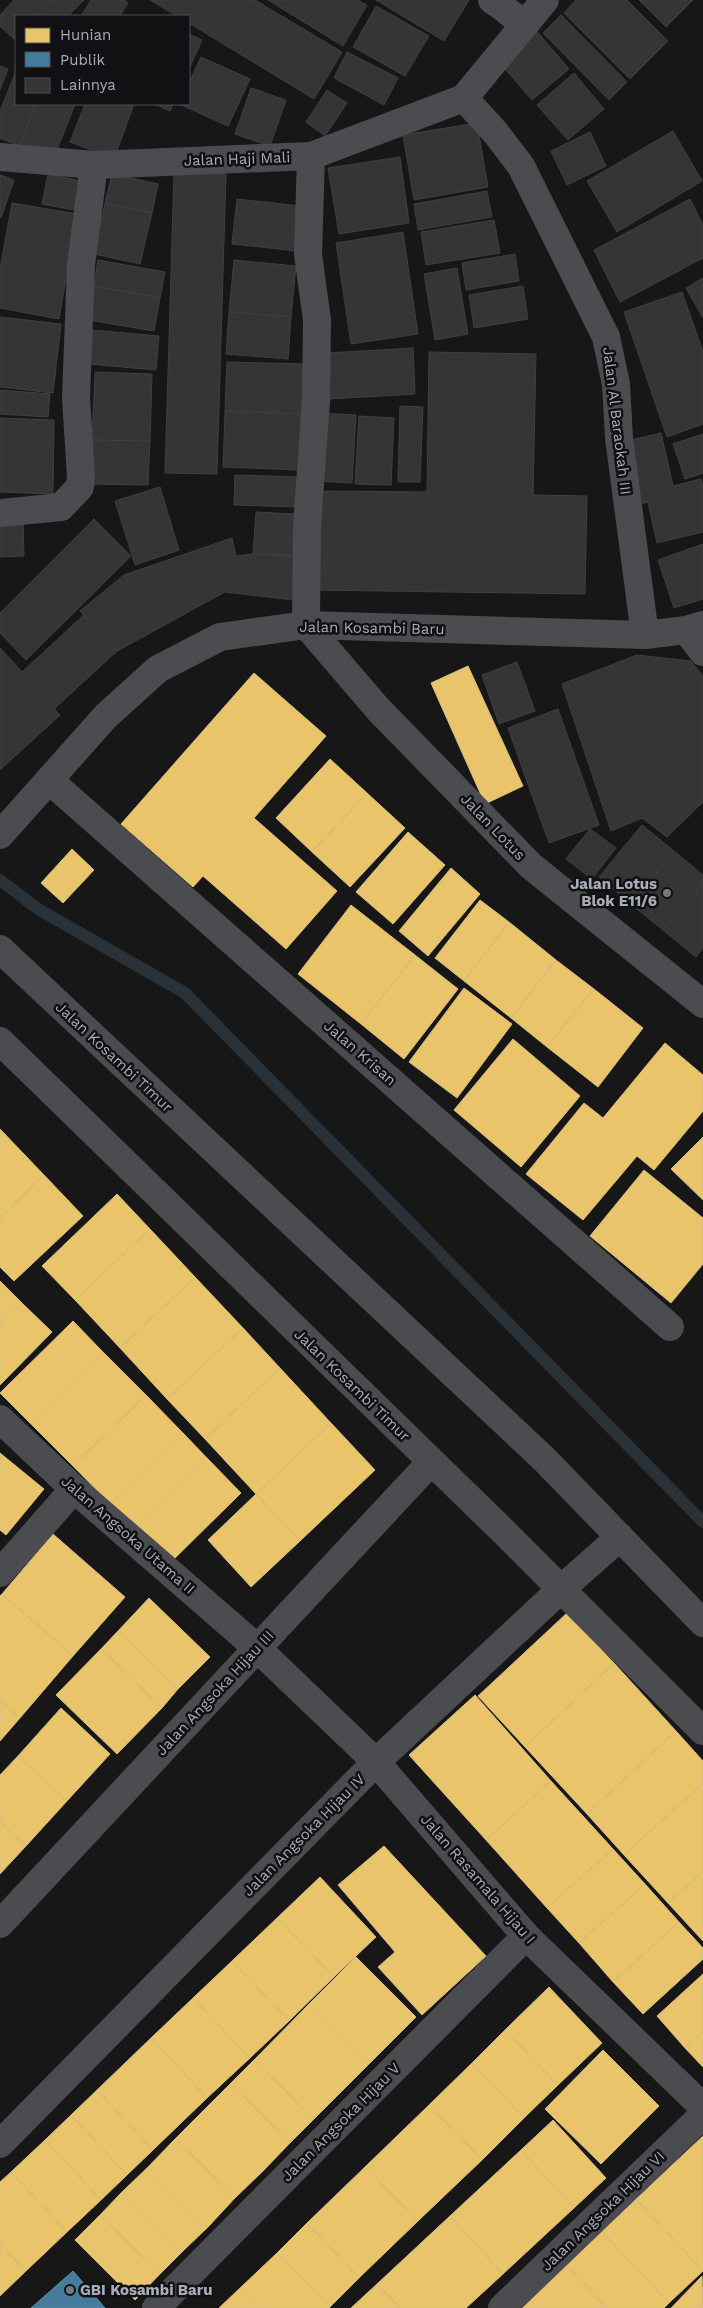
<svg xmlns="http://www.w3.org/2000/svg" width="703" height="2308" font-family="'Work Sans',sans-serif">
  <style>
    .homes { fill: #e9c46a; stroke: #d6bd81 }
    .public { fill: #457b9d; stroke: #638aa5 }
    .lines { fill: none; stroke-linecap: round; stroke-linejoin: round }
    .stream { stroke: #2a3239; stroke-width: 12 }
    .building { fill: #353536; stroke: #3f4043 }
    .minor { stroke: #4b4c50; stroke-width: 28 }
    .poi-dot { fill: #757880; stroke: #111113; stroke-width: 2 }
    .labels { text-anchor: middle; stroke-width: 5; stroke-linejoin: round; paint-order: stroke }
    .street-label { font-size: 15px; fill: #a8adb8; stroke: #111113 }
    .poi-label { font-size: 15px; font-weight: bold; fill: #a8adb8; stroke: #111113; text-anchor: end }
  </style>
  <rect width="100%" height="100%" fill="#171717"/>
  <!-- homes -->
  <g class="homes">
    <polygon points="468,666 523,786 485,804 431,683"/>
    <polygon points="254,673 326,736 254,818 337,891 286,949 203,876 193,887 121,824"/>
    <polygon points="330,759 367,793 312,852 276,818"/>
    <polygon points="367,793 405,828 350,887 312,852"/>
    <polygon points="408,832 445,865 393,924 356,892"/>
    <polygon points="72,849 94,870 63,903 41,883"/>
    <polygon points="451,868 480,894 428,956 399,931"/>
    <polygon points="480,900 509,922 464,981 435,958"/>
    <polygon points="351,905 415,955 361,1024 298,974"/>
    <polygon points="509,922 556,960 511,1018 464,981"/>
    <polygon points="415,955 458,989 404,1059 361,1024"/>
    <polygon points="556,960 594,989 547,1047 511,1018"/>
    <polygon points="464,988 512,1024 457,1098 409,1062"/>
    <polygon points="594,989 643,1028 598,1087 547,1047"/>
    <polygon points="513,1039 580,1096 521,1167 454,1110"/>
    <polygon points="665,1043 703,1075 703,1111 654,1170 637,1156 583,1220 526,1174 584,1103 603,1118"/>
    <polygon points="0,1129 44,1175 0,1218"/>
    <polygon points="703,1137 703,1200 671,1169"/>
    <polygon points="644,1170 703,1218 703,1264 671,1303 590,1236"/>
    <polygon points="44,1175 83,1216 14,1281 0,1267 0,1218"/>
    <polygon points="117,1194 150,1229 75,1300 42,1266"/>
    <polygon points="150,1229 195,1277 120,1348 75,1300"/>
    <polygon points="195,1277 243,1328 167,1399 120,1348"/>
    <polygon points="0,1281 22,1303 0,1325"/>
    <polygon points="22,1303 52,1332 0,1385 0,1325"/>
    <polygon points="73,1321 103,1352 31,1424 0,1393"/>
    <polygon points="243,1328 280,1368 205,1439 167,1399"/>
    <polygon points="103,1352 146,1395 73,1466 31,1424"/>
    <polygon points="280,1368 331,1423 256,1494 205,1439"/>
    <polygon points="146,1395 182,1432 110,1504 73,1466"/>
    <polygon points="331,1423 375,1470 300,1541 256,1494"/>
    <polygon points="182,1432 206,1457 134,1529 110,1504"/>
    <polygon points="0,1453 44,1489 6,1535 0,1530"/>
    <polygon points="206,1457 241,1493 169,1564 134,1529"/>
    <polygon points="256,1494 300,1541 251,1587 208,1540"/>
    <polygon points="53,1534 125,1597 73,1656 2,1594"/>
    <polygon points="2,1594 73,1656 20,1718 0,1700 0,1596"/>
    <polygon points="149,1598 210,1657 178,1689 118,1631"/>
    <polygon points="567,1613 614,1663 525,1747 478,1696"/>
    <polygon points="118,1631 178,1689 162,1708 101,1649"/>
    <polygon points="101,1649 162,1708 117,1754 56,1695"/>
    <polygon points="614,1663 676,1731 587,1814 525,1747"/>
    <polygon points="475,1695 551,1781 486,1840 409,1755"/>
    <polygon points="0,1700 20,1718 0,1741"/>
    <polygon points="61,1708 110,1754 67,1801 18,1756"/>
    <polygon points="676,1731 703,1761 703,1783 624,1855 587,1814"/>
    <polygon points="18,1756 67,1801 26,1846 0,1822 0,1775"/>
    <polygon points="551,1781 613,1849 547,1908 486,1840"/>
    <polygon points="703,1783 703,1871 668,1903 624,1855"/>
    <polygon points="0,1822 26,1846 0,1874"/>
    <polygon points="384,1846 486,1956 422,2015 378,1967 395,1952 338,1885"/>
    <polygon points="613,1849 645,1884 579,1943 547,1908"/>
    <polygon points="703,1871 703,1941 668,1903"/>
    <polygon points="320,1877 376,1937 334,1977 277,1918"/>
    <polygon points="645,1884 679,1922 613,1982 579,1943"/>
    <polygon points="277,1918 334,1977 289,2021 232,1961"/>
    <polygon points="679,1922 703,1948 703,1959 643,2014 613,1982"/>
    <polygon points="356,1957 416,2017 368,2065 308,2005"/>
    <polygon points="232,1961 289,2021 250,2058 193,1998"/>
    <polygon points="703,1974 703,2032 685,2048 657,2016"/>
    <polygon points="549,1987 602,2043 558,2085 505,2030"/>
    <polygon points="193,1998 250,2058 207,2098 151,2038"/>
    <polygon points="308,2005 368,2065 314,2119 254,2060"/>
    <polygon points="505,2030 558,2085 524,2118 472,2063"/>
    <polygon points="703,2032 703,2067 685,2048"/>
    <polygon points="151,2038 207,2098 153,2150 97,2090"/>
    <polygon points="603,2050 659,2106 601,2164 545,2109"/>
    <polygon points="254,2060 314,2119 290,2143 231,2083"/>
    <polygon points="472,2063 524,2118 482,2160 429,2105"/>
    <polygon points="231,2083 290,2143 263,2171 203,2111"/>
    <polygon points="97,2090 153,2150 127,2175 71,2115"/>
    <polygon points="429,2105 482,2160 418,2221 365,2167"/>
    <polygon points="203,2111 263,2171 235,2198 175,2139"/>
    <polygon points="71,2115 127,2175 101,2200 45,2140"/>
    <polygon points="553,2120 606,2178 574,2208 521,2150"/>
    <polygon points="703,2136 703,2271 636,2199"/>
    <polygon points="175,2139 235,2198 208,2227 148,2167"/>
    <polygon points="45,2140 101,2200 67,2232 11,2172"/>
    <polygon points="521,2150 574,2208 503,2274 450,2216"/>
    <polygon points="148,2167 208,2227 182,2252 122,2192"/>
    <polygon points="365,2167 418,2221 359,2278 307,2223"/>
    <polygon points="11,2172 67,2232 26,2271 0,2244 0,2182"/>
    <polygon points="122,2192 182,2252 160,2274 100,2215"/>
    <polygon points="636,2199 703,2271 669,2303 601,2231"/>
    <polygon points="100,2215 160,2274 135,2300 75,2240"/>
    <polygon points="450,2216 503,2274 466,2308 400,2308 377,2284"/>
    <polygon points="307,2223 359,2278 330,2307 277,2253"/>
    <polygon points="601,2231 669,2303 664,2308 607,2308 566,2264"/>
    <polygon points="0,2244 26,2271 0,2296"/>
    <polygon points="277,2253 330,2307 329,2308 258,2308 239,2289"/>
    <polygon points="566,2264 607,2308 538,2308 529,2299"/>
    <polygon points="702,2276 703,2308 671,2308"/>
    <polygon points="377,2284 400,2308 351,2308"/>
    <polygon points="239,2289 258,2308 219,2308"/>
    <polygon points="529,2299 538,2308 521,2308"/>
  </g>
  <!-- public -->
  <polygon class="public" points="73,2271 105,2308 31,2308"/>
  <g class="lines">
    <!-- stream -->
    <polyline class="stream" points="0,880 38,909 185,993 703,1522"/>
  </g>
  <!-- building -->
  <g class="building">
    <polygon points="14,0 51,0 36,16 16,16 16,37 14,39 0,26 0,15"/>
    <polygon points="51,0 84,0 68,16 36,16"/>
    <polygon points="91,0 124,0 128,3 120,16 81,16"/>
    <polygon points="150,0 255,0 342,52 314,99 189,23 189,16 177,16"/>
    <polygon points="268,0 358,0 367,5 343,46"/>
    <polygon points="376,0 469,0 444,41"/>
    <polygon points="576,0 627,0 668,41 630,79 564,13"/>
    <polygon points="639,0 693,0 666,27"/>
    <polygon points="376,6 429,36 405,76 353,47"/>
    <polygon points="561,15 627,82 609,100 543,33"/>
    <polygon points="535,29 569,69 532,100 498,61"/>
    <polygon points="189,34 202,40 189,69"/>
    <polygon points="347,52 398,78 384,105 334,78"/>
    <polygon points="201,57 250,79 228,126 179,104 189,104 189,83"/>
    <polygon points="0,66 8,69 0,90"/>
    <polygon points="574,73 604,109 568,140 537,105"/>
    <polygon points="15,74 16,104 36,104 19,146 0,138 0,111"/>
    <polygon points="251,88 286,100 270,146 235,134"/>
    <polygon points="327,90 347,103 325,136 306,122"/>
    <polygon points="36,104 75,104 53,160 19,146"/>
    <polygon points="85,104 134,104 114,159 70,142"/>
    <polygon points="154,104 173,104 170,111"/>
    <polygon points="477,123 488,187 414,200 403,135"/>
    <polygon points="673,131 702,181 617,232 587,181"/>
    <polygon points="590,132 606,166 567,185 551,151"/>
    <polygon points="400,157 409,223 339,234 328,168"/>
    <polygon points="174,173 226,174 217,474 165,473"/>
    <polygon points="48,174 80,181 74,210 42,204"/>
    <polygon points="112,174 158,184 152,213 105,203"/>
    <polygon points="0,175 14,180 1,218 0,217"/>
    <polygon points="487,191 492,217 418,230 414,204"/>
    <polygon points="237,199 301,206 297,251 232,244"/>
    <polygon points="690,199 703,225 703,258 620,302 594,250"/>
    <polygon points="12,203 77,214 59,319 0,308 0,269"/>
    <polygon points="105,203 152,213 140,264 94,254"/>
    <polygon points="494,220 500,253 426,265 421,232"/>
    <polygon points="403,232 418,334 351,344 336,243"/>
    <polygon points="515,254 519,281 466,290 462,263"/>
    <polygon points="98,260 165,272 160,298 94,286"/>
    <polygon points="234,260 296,266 291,317 229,312"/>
    <polygon points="457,268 468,334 435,340 424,274"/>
    <polygon points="703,278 703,318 686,288"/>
    <polygon points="94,286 160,298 154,331 88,320"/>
    <polygon points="523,286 528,319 474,328 469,295"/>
    <polygon points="682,292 703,352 703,424 667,437 624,312"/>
    <polygon points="229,312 291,317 288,359 226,354"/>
    <polygon points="0,317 61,324 53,393 0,387"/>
    <polygon points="92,330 159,336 156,370 89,364"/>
    <polygon points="413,348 415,394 329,399 327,353"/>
    <polygon points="429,352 536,354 533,495 587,496 585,594 314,590 316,491 427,492"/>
    <polygon points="227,362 303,364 301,414 225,411"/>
    <polygon points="95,372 152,374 150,441 92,440"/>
    <polygon points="0,390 50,394 48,417 0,414"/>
    <polygon points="400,406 423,407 420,482 398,482"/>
    <polygon points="225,411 301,414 299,470 223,467"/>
    <polygon points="318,413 356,415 352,483 315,481"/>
    <polygon points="359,416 394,418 391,485 355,484"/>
    <polygon points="0,418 54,420 53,494 0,492"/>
    <polygon points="661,433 673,486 701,479 703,488 703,532 657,543 648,502 638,505 623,442"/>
    <polygon points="703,434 703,473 685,479 673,444"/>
    <polygon points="92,440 150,441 148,485 91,484"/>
    <polygon points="235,475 298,477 297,507 234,505"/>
    <polygon points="160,487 179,550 135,565 115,501"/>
    <polygon points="256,512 296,514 294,556 253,554"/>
    <polygon points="23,517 24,556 0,557 0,518"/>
    <polygon points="94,519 131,556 26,660 0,633 0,613"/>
    <polygon points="232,538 236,556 253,554 294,556 294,600 225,592 117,651 80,611 124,575"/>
    <polygon points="703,544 703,599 674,608 658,560"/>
    <polygon points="84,615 117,651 54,709 60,715 0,770 0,648 22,672"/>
    <polygon points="637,655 691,661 703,676 703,802 667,837 642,818 611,831 562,684"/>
    <polygon points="517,662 535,711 499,724 482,675"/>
    <polygon points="558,709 599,825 549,843 508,728"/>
    <polygon points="642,825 674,851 631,904 599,877"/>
    <polygon points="590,829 616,848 592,879 566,859"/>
    <polygon points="674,851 703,875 703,882 663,930 631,904"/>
    <polygon points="703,882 703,948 696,957 663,930"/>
  </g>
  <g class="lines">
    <!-- minor -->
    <g class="minor">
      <polyline points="492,0 505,9 524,25"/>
      <polyline points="464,98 495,132 521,166 606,337 616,384 619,438 645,635"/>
      <polyline points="311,156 308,254 317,320 316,401 307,526 306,625 378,709 531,866 703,1004"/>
      <polyline points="0,157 94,165 311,156 464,98 545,0"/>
      <polyline points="0,513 61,507 80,487 81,477 76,398 81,265 94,165"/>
      <polyline points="686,630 703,652"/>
      <polyline points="49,780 670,1327"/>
      <polyline points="0,835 106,716 158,669 220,637 306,625 645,635 686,630 703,625"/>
      <polyline points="0,949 545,1460 703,1623"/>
      <polyline points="0,1041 504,1532 703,1731"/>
      <polyline points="0,1419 74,1489 257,1648 376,1762 526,1936 703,2107"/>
      <polyline points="0,1573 74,1489"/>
      <polyline points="0,1924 431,1462"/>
      <polyline points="0,2144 376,1762 560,1590 620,1537"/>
      <polyline points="156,2308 526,1936"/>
      <polyline points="502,2308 703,2115"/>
    </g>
  </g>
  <!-- markers -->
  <g class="poi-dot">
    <circle cx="667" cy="893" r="5"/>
    <circle cx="70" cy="2290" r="5"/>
  </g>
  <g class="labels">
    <!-- street labels -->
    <g class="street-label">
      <text transform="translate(237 159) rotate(-2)" y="5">Jalan Haji Mali</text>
      <text transform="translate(617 421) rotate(83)" y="5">Jalan Al Baraokah III</text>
      <text transform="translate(372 628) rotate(1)" y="5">Jalan Kosambi Baru</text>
      <text transform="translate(493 827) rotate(46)" y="5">Jalan Lotus</text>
      <text transform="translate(360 1053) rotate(41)" y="5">Jalan Krisan</text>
      <text transform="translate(114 1057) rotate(43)" y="5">Jalan Kosambi Timur</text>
      <text transform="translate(352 1385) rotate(44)" y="5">Jalan Kosambi Timur</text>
      <text transform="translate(128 1535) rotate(41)" y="5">Jalan Angsoka Utama II</text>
      <text transform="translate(215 1693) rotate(-47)" y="5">Jalan Angsoka Hijau III</text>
      <text transform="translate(304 1835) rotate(-45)" y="5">Jalan Angsoka Hijau IV</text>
      <text transform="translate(478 1879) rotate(49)" y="5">Jalan Rasamala Hijau I</text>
      <text transform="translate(341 2122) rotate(-45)" y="5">Jalan Angsoka Hijau V</text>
      <text transform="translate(603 2211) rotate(-44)" y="5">Jalan Angsoka Hijau VI</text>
    </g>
    <!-- poi labels -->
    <g class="poi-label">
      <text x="657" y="889">Jalan Lotus<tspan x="657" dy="17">Blok E11/6</tspan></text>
      <text x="80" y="2295" text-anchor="start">GBI Kosambi Baru</text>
    </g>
  </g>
  <!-- legend -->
  <rect x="15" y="15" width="175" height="90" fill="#111113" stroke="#4d4f55"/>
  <rect x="25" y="28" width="25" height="15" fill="#e9c46a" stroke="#4d4f55"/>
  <text x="60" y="40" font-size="15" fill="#a8adb8">Hunian</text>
  <rect x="25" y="52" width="25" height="15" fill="#457b9d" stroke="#4d4f55"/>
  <text x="60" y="65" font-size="15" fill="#a8adb8">Publik</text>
  <rect x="25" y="78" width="25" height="15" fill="#353536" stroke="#4d4f55"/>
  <text x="60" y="90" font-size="15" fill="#a8adb8">Lainnya</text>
</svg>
